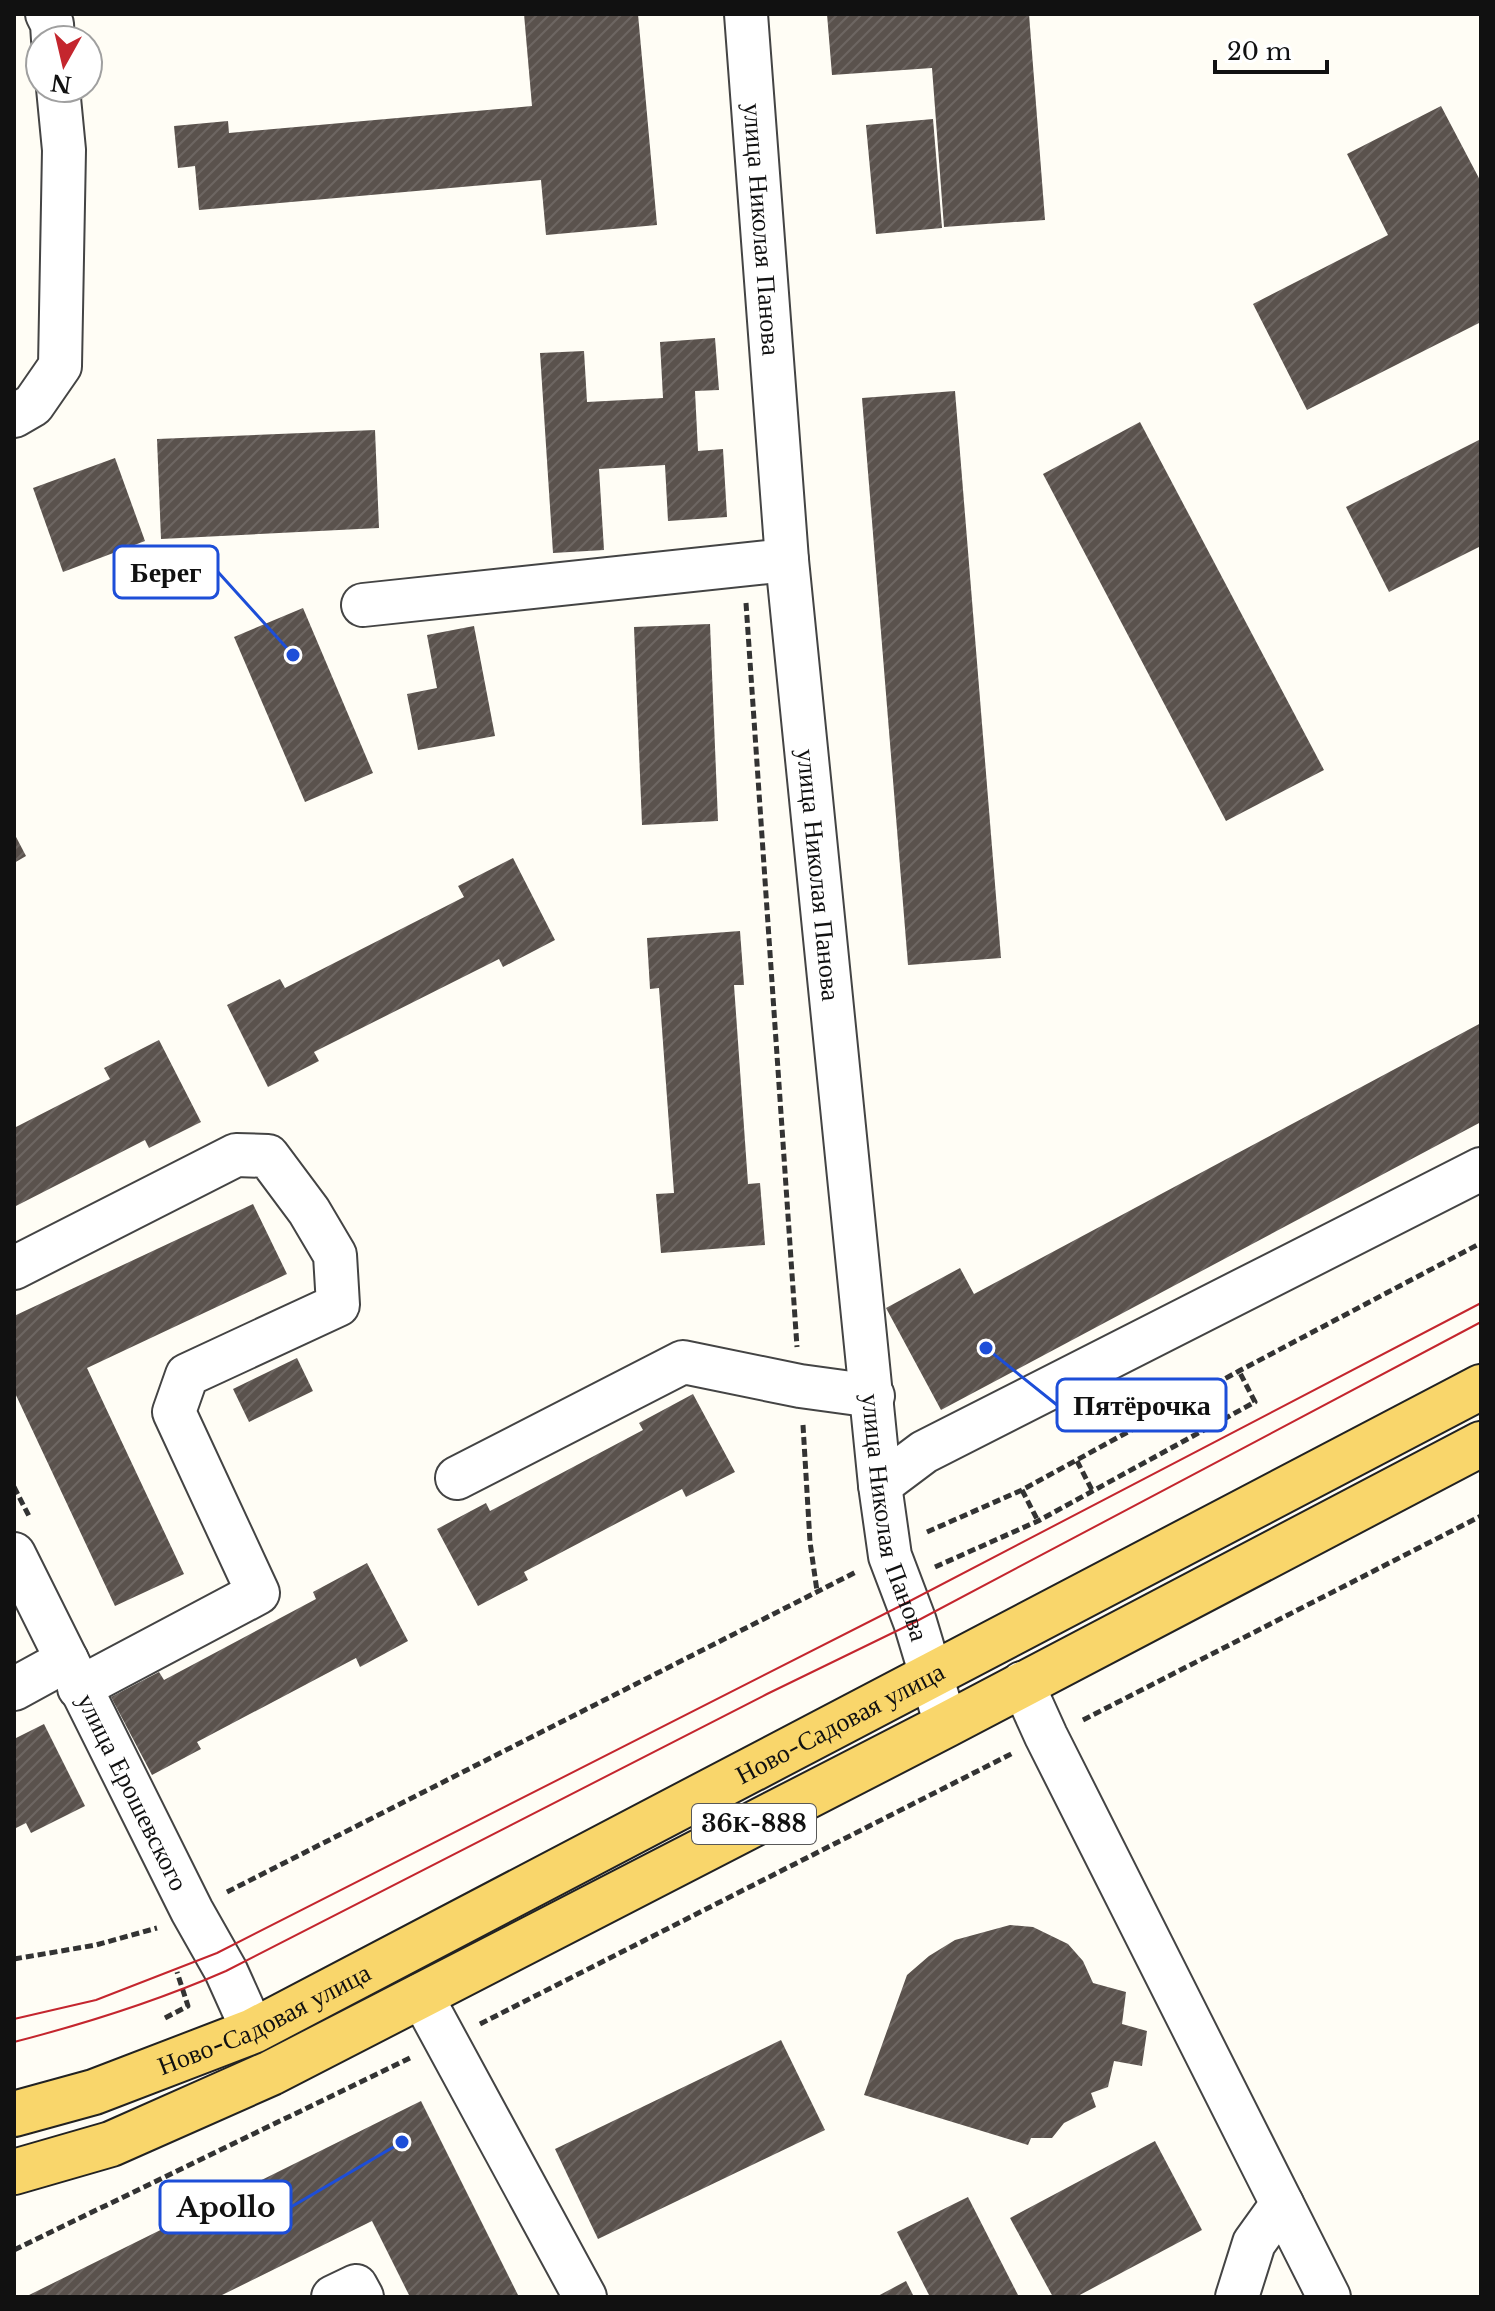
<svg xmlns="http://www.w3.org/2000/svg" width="1495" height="2311" font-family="'Libre Baskerville',serif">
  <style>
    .building { fill: url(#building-hatch) }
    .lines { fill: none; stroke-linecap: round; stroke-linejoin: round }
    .minor-casing { stroke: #444; stroke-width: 46 }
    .major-casing { stroke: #222; stroke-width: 48 }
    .path { stroke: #333; stroke-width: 5; stroke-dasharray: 8 4; stroke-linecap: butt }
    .minor { stroke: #fff; stroke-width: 42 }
    .major { stroke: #f9d66b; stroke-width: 44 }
    .tram { stroke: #c4262e; stroke-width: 2 }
    .labels { text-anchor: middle; stroke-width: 8; stroke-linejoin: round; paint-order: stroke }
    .shield { fill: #fff; stroke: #585858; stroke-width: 2 }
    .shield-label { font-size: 24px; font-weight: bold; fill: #111 }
    .street-label { font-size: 26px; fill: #111; stroke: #fff }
    .leader { fill: none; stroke: #1d4ed8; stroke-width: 3 }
    .callout-dot { fill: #1d4ed8; stroke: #fff; stroke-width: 3 }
    .callout { fill: #fff; stroke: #1d4ed8; stroke-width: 3 }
    .callout-label { font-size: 28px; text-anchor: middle; font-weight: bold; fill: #111 }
  </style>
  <defs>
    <pattern id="building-hatch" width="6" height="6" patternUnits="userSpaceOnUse" patternTransform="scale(2)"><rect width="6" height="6" fill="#5a524d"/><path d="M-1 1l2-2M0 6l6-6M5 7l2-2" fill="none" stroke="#6d6662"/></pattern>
  </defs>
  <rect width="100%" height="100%" fill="#fffdf5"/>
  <!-- building -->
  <g class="building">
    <polygon points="524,14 638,14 657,225 546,235 541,180 199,210 195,166 178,168 174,126 228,121 229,133 532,106"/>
    <polygon points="827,14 1029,14 1045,220 944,227 932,68 832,75"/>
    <polygon points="1441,106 1481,182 1481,322 1307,410 1253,304 1388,235 1347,154"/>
    <polygon points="933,119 942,228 876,234 866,125"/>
    <polygon points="715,338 719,390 695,391 698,451 723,449 727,517 668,521 665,465 599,469 604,550 553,553 540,353 584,351 587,402 663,398 660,342"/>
    <polygon points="955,391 1001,958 908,965 862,398"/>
    <polygon points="1140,422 1324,770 1226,821 1043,474"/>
    <polygon points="375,430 379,528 161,539 157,439"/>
    <polygon points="1481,439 1481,546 1389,592 1346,507"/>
    <polygon points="115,458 145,541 63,572 33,488"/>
    <polygon points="303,608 373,773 305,802 234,637"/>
    <polygon points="710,624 718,821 642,825 634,627"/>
    <polygon points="474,626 495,736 418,750 407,694 437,688 427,635"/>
    <polygon points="14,833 26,856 14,863"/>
    <polygon points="513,858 555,940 503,967 499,959 314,1052 319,1061 268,1087 227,1005 280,979 285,988 464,897 458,886"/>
    <polygon points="740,931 744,985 734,985 748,1184 760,1183 765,1245 661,1253 656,1194 674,1193 659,988 650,989 647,938"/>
    <polygon points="1481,1023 1481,1122 941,1410 886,1308 960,1268 974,1294"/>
    <polygon points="159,1040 201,1122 149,1148 145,1140 14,1207 14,1128 110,1079 104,1068"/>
    <polygon points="253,1204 287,1274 87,1368 184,1574 115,1606 14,1391 14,1316"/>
    <polygon points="297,1358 313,1391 249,1422 233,1389"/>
    <polygon points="693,1394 735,1472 686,1497 682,1489 524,1572 528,1580 478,1606 437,1529 486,1503 490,1511 643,1430 639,1423"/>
    <polygon points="367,1563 408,1641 360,1667 356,1658 197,1742 201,1749 152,1775 111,1697 159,1672 164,1680 316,1599 313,1592"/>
    <polygon points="44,1724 85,1806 31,1833 26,1823 14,1829 14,1739"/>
    <polygon points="1010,1925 1033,1927 1068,1944 1083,1961 1093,1983 1126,1992 1122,2024 1147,2031 1142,2066 1114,2061 1108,2087 1091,2093 1096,2107 1064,2123 1052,2138 1031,2138 1028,2145 864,2095 907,1975 929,1956 955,1940"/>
    <polygon points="781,2040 825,2130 598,2239 555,2149"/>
    <polygon points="421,2101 519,2297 410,2297 372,2221 218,2297 25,2297"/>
    <polygon points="1155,2141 1202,2230 1076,2297 1053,2297 1010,2218"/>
    <polygon points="968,2197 1019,2297 930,2297 897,2232"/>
    <polygon points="906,2281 914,2297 876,2297"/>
  </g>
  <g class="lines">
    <!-- minor casing -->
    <g class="minor-casing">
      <g id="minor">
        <polyline points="47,14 52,24 53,40"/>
        <path id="s1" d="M746 14 787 560 880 1485 890 1556 915 1622 946 1725"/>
        <polyline points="14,416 33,405 60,366 64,150 58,88"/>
        <polyline points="363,605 787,560"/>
        <polyline points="14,1268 236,1155 268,1156 309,1211 335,1255 338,1305 187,1375 174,1412 258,1593 79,1688"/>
        <polyline points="457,1478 683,1362 800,1386 873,1396"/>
        <polyline points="880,1485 924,1452 1481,1169"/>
        <path id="s2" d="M14 1554 192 1911 226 1971 253 2031"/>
        <polyline points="1022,1683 1046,1736 1329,2297"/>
        <polyline points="14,1689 67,1660"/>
        <polyline points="421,1995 585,2297"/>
        <polyline points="333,2297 356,2286 362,2297"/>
        <polyline points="1237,2297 1254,2243 1282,2204"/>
      </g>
    </g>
    <!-- major casing -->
    <g class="major-casing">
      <g id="major">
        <path id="s3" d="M14 2114 94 2092 253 2031 1481 1387"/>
        <polyline points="14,2172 111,2144 271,2073 946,1725 1481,1444"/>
      </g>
    </g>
    <!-- path -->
    <g class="path">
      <polyline points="746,603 797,1347"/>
      <polyline points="803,1425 810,1542 817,1591"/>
      <polyline points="1077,1461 1093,1492"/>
      <polyline points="14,1487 30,1518"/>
      <polyline points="1022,1490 1038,1521"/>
      <polyline points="927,1532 1022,1490 1239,1371 1481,1243"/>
      <polyline points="935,1567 1038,1521 1255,1402 1239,1371"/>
      <polyline points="1083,1720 1481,1516"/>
      <polyline points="227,1892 856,1572"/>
      <polyline points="14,1959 96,1945 157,1928"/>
      <polyline points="165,2018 188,2006 177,1972"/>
      <polyline points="480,2024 1013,1753"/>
      <polyline points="14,2250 410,2058"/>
    </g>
    <!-- minor -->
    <use href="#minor" class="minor"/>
    <!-- major -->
    <use href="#major" class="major"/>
    <!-- tram -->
    <g class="tram">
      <polyline points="14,2019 96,2000 217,1953 908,1602 1481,1303"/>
      <path d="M14 2042C88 2023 155 2002 226 1971L767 1694 915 1622 1481 1322"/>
    </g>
  </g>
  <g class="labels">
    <!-- shield labels -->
    <rect class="shield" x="692" y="1804" width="124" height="40" rx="6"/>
    <g class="shield-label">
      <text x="754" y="1832">36К-888</text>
    </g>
    <!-- street labels -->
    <g class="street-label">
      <text dy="9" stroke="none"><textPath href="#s1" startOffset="216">улица Николая Панова</textPath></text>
      <text dy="9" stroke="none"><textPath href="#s1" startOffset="864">улица Николая Панова</textPath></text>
      <text dy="9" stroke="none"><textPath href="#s1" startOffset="1512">улица Николая Панова</textPath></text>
      <text dy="9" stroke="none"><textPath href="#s3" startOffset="916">Ново-Садовая улица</textPath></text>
      <text dy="9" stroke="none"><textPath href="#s2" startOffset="266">улица Ерошевского</textPath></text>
      <text dy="9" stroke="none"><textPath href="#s3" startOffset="268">Ново-Садовая улица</textPath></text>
    </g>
  </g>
  <!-- callouts -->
  <path class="leader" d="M293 655L218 572M986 1348L1057 1405M402 2142L291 2207"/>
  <g class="callout-dot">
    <circle cx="293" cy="655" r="8"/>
    <circle cx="986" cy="1348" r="8"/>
    <circle cx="402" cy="2142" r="8"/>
  </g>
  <g class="callout">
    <rect x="114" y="546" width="104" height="52" rx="8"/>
    <rect x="1057" y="1379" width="169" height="52" rx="8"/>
    <rect x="160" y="2181" width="131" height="52" rx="8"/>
  </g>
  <g class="callout-label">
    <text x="166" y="582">Берег</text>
    <text x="1142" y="1415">Пятёрочка</text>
    <text x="226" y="2217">Apollo</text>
  </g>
  <!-- border -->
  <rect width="1495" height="2311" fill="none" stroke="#111111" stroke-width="32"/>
  <!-- north arrow -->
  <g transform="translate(64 64) rotate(188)"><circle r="38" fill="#ffffff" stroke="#a0a0a0" stroke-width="2"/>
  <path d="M0-6L14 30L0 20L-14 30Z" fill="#c4262e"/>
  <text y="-12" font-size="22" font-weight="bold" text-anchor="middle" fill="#111111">N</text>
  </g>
  <!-- scale -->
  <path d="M1215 60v12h112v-12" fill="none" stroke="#111111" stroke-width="4"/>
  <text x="1227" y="60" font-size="24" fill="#111111" stroke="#ffffff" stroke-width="6" paint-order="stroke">20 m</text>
</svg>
